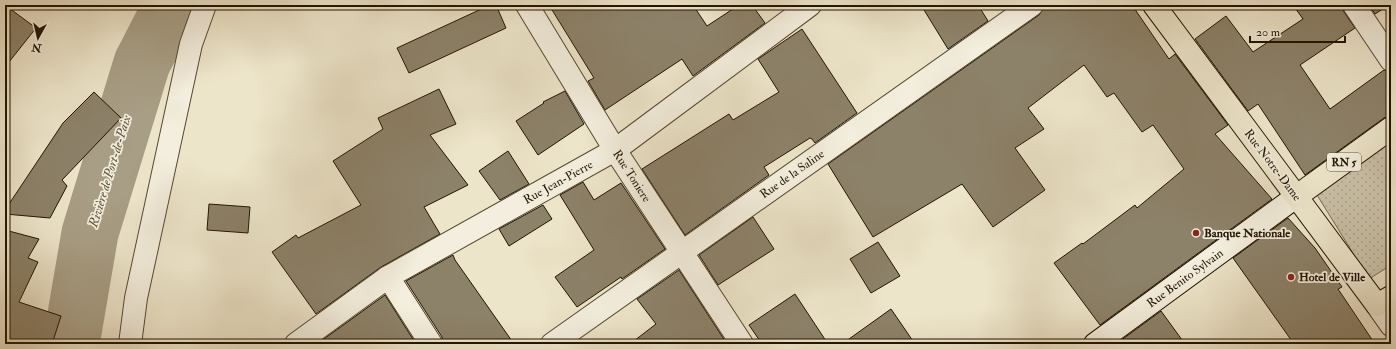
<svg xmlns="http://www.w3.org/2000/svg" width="1396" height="349" font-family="'IM FELL Double Pica',serif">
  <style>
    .grass { fill: url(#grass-dots); stroke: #766a54 }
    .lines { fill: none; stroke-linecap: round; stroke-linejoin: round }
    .river { stroke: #a89e85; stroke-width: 57 }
    .building { fill: #8c8169; stroke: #221400 }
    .minor-casing { stroke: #554832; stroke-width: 24 }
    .secondary-casing { stroke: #221400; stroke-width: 24 }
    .primary-casing { stroke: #221400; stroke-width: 24 }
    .minor { stroke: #f3eedd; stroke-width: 22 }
    .secondary { stroke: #f3eedd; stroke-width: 22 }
    .primary { stroke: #ede5ca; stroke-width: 22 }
    .poi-dot { fill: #8f2418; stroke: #f3eedd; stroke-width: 1.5 }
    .labels { text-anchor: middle; stroke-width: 3.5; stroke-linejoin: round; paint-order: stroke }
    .shield { fill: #f3eedd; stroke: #615542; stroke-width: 1 }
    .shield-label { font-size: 11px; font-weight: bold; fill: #221400 }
    .street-label { font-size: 12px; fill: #221400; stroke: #f3eedd }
    .poi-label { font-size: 12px; font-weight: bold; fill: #221400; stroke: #f3eedd; text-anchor: start }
    .water-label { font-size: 13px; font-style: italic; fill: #5e523c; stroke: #f3eedd }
  </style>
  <defs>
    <pattern id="grass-dots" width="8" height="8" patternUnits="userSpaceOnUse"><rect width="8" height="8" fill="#cac1a8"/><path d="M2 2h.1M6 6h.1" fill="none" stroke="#ada58f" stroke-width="1.8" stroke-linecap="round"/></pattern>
  </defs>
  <rect width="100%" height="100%" fill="#ede5ca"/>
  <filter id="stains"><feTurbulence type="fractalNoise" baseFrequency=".005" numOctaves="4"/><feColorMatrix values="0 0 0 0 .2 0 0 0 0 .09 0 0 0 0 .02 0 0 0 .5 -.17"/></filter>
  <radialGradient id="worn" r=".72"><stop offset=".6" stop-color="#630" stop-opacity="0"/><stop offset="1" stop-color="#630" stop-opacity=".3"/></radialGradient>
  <!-- grass -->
  <polygon class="grass" points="1391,139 1391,265 1369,279 1317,195"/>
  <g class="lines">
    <!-- river -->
    <polyline class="river" points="71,344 90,233 142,63 172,5"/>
  </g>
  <!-- building -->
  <g class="building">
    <polygon points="5,5 36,28 5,67"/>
    <polygon points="490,5 496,5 506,28 409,73 397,48"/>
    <polygon points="549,5 693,5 707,26 739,5 752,5 765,23 693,76 682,59 605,110 588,81 594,78"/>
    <polygon points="921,5 978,5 988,21 948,49"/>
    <polygon points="1045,5 1132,5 1169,59 1175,54 1228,125 1215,134 1272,199 1100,325 1054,263 1082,243 1083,244 1135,205 1137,208 1184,169 1153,125 1142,132 1114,93 1107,97 1084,65 1028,108 1044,129 1015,148 1045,190 993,227 962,184 873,237 828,164 1039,15"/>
    <polygon points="1293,5 1342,5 1344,12 1355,28 1300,65 1330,109 1384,70 1391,72 1391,116 1384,118 1305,175 1258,104 1248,111 1195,39 1226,16 1253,52 1303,19"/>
    <polygon points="1369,5 1389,5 1375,14"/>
    <polygon points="802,29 857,113 815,143 812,139 810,138 764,167 769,175 685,235 642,169 729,114 733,120 779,92 758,59"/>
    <polygon points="439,89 456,124 430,135 468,185 424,207 440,234 381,267 316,314 272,252 296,235 298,238 361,205 333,161 383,129 378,118"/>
    <polygon points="565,91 584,124 538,155 516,121 544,103 543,102"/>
    <polygon points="94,92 121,118 62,180 67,186 50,218 5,214 5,210 63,123"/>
    <polygon points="508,151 529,184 500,200 479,171"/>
    <polygon points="583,182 594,200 621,183 665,249 622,279 621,277 577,307 555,277 594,250 560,195"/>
    <polygon points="209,204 250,207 248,233 207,230"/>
    <polygon points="543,205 552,219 509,246 499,229"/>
    <polygon points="753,217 774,249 718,285 699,255"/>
    <polygon points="1288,218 1315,248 1342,287 1338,289 1375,344 1294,344 1233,258"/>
    <polygon points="5,230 39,239 28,258 38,262 19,302 61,316 52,344 5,344"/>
    <polygon points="878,242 900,276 871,293 850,259"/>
    <polygon points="453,255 455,260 514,344 443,344 442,337 406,281"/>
    <polygon points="679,270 727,344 630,344 656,324 637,299"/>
    <polygon points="795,294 828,344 762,344 749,325"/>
    <polygon points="385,295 416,344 317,344"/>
    <polygon points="891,309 915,344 842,344"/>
    <polygon points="1161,311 1185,344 1116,344"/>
  </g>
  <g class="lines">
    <!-- minor casing -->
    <g class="minor-casing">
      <g id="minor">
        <polyline points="527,5 615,150 742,344"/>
        <polyline points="1354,5 1391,60"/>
        <polyline points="388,277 431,344"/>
        <polyline points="1377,305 1391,325"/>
        <polyline points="130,344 136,298 191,44 205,5"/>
        <polyline points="296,344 388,277 615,150 810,5"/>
        <polyline points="552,344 1032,5"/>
      </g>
    </g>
    <!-- secondary casing -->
    <g class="secondary-casing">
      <polyline id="secondary" points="1095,344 1297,196"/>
    </g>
    <!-- primary casing -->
    <g class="primary-casing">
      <g id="primary">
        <polyline points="1154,5 1377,305 1391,297"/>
        <polyline points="1297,196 1391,128"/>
      </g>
    </g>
    <!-- minor -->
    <use href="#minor" class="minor"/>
    <!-- secondary -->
    <use href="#secondary" class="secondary"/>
    <!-- primary -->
    <use href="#primary" class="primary"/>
  </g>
  <!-- markers -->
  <g class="poi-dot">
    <circle cx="1196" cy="233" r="4"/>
    <circle cx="1291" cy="277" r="4"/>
  </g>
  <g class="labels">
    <!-- shield labels -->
    <rect class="shield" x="1327" y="153" width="34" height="18" rx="3"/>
    <g class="shield-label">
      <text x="1344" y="166">RN 5</text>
    </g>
    <!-- street labels -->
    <g class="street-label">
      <text transform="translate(1273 165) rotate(53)" y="4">Rue Notre-Dame</text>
      <text transform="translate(792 174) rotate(-35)" y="4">Rue de la Saline</text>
      <text transform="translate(632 176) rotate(57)" y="4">Rue Toniere</text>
      <text transform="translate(558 182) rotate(-29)" y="4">Rue Jean-Pierre</text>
      <text transform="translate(1185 278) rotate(-36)" y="4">Rue Benito Sylvain</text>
    </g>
    <!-- poi labels -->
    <g class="poi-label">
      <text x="1204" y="237">Banque Nationale</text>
      <text x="1299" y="281">Hotel de Ville</text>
    </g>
    <!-- water labels -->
    <g class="water-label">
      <text transform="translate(109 171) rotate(-73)" y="5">Rivière de Port-de-Paix</text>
    </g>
  </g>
  <!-- margin -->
  <rect width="1396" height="349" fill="none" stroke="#ede5ca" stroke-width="20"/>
  <rect x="6" y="6" width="1384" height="337" fill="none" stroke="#221400" stroke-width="2"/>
  <rect x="10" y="10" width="1376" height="329" fill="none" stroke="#221400"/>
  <!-- north arrow -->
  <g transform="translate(38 38) rotate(188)" stroke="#f3eedd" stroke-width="3" paint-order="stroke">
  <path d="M0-3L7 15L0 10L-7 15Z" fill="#221400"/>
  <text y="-6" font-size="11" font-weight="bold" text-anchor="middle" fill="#221400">N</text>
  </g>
  <!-- scale -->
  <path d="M1250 36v6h95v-6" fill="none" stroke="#221400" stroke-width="2"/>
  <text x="1256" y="36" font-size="12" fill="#221400" stroke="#f3eedd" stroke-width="3" paint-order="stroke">20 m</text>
  <rect width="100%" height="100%" filter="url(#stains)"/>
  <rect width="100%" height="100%" fill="url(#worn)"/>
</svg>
